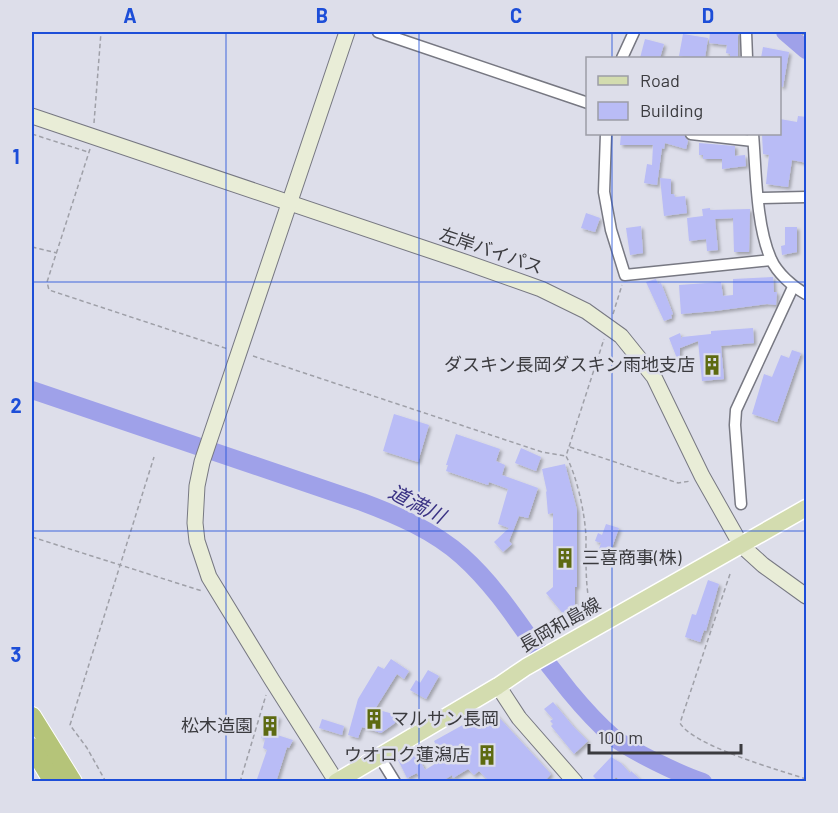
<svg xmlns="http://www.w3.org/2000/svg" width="838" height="813" font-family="Barlow,'Noto Sans JP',sans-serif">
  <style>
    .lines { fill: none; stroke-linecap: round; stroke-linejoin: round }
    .river { stroke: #9fa1e9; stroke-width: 18 }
    .building { fill: #b9bcf6; filter: url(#shadow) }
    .street-casing { stroke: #777882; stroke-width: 13 }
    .secondary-casing { stroke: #777882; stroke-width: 17 }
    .primary-casing { stroke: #fff; stroke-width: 19 }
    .highway-casing { stroke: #fff; stroke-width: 20 }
    .path { stroke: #9fa0a8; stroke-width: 1.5; stroke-dasharray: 4.5 3; stroke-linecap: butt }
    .street { stroke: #fff; stroke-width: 10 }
    .secondary { stroke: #e9edd7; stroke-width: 15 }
    .primary { stroke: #d3dcaf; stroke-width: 16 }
    .highway { stroke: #b5c479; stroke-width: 18 }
    .grid { fill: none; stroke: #1d4ed8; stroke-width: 1.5; stroke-opacity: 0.55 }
    .labels { text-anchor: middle; stroke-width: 5; stroke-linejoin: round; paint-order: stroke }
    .street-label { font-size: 18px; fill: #3b3b3f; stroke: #dddeea }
    .poi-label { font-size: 18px; fill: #3b3b3f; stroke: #dddeea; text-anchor: end }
    .water-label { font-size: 20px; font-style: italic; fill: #3a3284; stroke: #dddeea }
    .neatline { fill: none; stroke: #1d4ed8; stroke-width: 2 }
    .grid-label { font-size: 20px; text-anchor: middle; font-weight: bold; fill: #1d4ed8 }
  </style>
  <defs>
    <filter id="shadow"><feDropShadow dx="2.5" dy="2.5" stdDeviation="1.5" flood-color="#0004"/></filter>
  </defs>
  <rect width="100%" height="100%" fill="#dddeea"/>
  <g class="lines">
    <!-- river -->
    <g class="river">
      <polyline points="785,32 806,50"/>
      <path d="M32 390 362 502C397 515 434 531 462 556 489 580 510 610 531 640 552 671 585 713 613 737 631 751 681 775 703 782"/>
    </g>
  </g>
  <!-- building -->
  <g class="building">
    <polygon points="710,32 738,32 738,58 730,58 730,54 726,53 727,45 709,43"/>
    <polygon points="683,34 708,38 705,58 679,56"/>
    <polygon points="645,39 664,44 660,58 640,58"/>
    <polygon points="763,47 789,52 783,87 780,86 780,58 761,58"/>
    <polygon points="798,116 807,117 807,163 792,160 788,187 766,184 769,155 763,154 762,134 780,134 780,119 797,122"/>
    <polygon points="621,134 678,134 684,135 688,141 686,149 665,143 664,149 662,148 657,185 644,183 647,164 652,165 653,145 620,145"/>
    <polygon points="699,143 735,146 735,156 745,155 746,166 722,169 722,159 703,159 703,155 699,155"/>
    <polygon points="660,178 671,179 671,194 674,194 675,197 685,196 687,213 664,216"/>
    <polygon points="710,208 710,210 750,209 749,252 734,252 733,218 715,219 718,250 707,251 706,239 689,241 687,218 703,216 702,209"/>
    <polygon points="586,213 600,218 595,232 581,228"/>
    <polygon points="641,226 643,253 630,255 626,228"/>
    <polygon points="785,227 797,227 797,252 782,255 781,246 785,245"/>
    <polygon points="773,277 774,292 777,292 776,305 767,304 715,311 681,314 679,285 721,282 723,296 733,295 733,279"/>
    <polygon points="656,279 658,284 661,283 673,314 671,315 672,318 664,321 646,282"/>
    <polygon points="753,328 754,343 721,346 724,379 702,381 698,341 680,348 680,366 669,338 680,333 682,340 682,337 711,334 711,331"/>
    <polygon points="792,350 801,353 777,422 752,414 764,374 772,377 781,355 789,358"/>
    <polygon points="394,414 429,425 418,462 383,451"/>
    <polygon points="456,434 500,449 496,461 505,465 502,475 538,488 528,518 519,516 509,541 512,544 503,552 494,542 509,528 498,524 508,489 489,482 488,485 446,471 448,465 446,465"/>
    <polygon points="521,448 541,457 536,471 515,463"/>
    <polygon points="565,464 577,510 577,587 575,587 575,620 568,620 546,593 553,587 553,513 548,514 546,491 547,492 542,469"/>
    <polygon points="606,524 619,528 610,553 599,549 601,543 595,541 598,533 602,535"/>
    <polygon points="708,580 719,584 706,631 704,630 700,642 685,637 692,614 696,615"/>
    <polygon points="391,659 409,671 404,679 397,674 375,709 397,715 395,723 381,733 362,727 358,738 348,735 358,699 378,666 384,669"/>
    <polygon points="428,670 439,676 426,699 410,690 416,680 420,683"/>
    <polygon points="553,702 573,726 588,741 574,754 551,726 553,724 550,721 553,719 544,709"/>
    <polygon points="486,712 494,712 551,774 544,782 490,782 479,771 474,775 468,769 453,778 452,775 441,782 422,782 417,773 407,778 398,760 415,751 425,770 443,759 434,741"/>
    <polygon points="268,714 279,717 274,734 293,740 289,748 287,747 276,782 256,782 267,750 263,748 265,739 261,738"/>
    <polygon points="322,719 344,726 342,735 319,728"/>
    <polygon points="611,757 621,763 630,773 631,771 643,782 622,782 616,777 612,782 599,782 593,776"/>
  </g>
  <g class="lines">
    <!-- street casing -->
    <g class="street-casing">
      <g id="street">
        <polyline points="378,32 588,103"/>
        <polyline points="746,32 747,58"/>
        <polyline points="622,58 634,32"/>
        <polyline points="606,134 604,192 611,230 625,275 771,260"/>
        <polyline points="691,134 753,141"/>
        <path d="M753 134C756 170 756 226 771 259 777 273 793 287 806 294"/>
        <polyline points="759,198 806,197"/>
        <polyline points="741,504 735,425 736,410 793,287"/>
        <polyline points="379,756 395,782"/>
      </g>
    </g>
    <!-- secondary casing -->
    <g class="secondary-casing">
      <g id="secondary">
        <polyline points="32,116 459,260 541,289 586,311 621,336 654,377 702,476 741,545 763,565 806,596"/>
        <polyline points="498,686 519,718 575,782"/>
        <polyline points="336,781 272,680 209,577 197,541 195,523 197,486 202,462 347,32"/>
      </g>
    </g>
    <!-- primary casing -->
    <g class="primary-casing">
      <polyline id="primary" points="336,782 498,686 526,667 806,508"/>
    </g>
    <!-- highway casing -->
    <g class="highway-casing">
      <g id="highway">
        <polyline points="32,716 73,782"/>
        <polyline points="32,747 53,782"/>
      </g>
    </g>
    <!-- path -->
    <g class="path">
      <polyline points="800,32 806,37"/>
      <polyline points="94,123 101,32"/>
      <polyline points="32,134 88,152"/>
      <polyline points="90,149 47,282 49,290 228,349"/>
      <polyline points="32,247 57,253"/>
      <polyline points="613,314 622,285"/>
      <polyline points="253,356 542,452 566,456"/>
      <polyline points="570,447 678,483 691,481"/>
      <polyline points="32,537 202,591"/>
      <path d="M730 574 680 723C693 746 779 770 806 779"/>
      <path d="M592 615C585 589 586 564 586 537 585 514 577 476 566 456L604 339"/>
      <polyline points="106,782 87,748 70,725 154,457"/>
      <polyline points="240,782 266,695"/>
    </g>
    <!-- street -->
    <use href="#street" class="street"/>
    <!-- secondary -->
    <use href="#secondary" class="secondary"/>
    <!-- primary -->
    <use href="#primary" class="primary"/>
    <!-- highway -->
    <use href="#highway" class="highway"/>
  </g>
  <!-- grid -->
  <path class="grid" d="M226 32V782M419 32V782M612 32V58M612 134V782M32 282H806M32 531H806"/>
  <!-- icons -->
  <defs>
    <g id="building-bare" transform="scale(1.62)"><path d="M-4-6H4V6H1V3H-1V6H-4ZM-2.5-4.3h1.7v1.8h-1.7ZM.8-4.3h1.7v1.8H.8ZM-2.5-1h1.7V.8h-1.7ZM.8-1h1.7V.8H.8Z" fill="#5d6a11" stroke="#dddeea" stroke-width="2.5" paint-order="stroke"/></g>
  </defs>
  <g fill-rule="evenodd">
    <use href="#building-bare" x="712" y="365"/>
    <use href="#building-bare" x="565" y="558"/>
    <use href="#building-bare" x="374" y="719"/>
    <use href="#building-bare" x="270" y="726"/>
    <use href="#building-bare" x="487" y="755"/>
  </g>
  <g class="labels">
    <!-- street labels -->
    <g class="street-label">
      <text transform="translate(491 251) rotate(19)" y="6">左岸バイパス</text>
      <text transform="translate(560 625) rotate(-30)" y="6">長岡和島線</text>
    </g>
    <!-- poi labels -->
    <g class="poi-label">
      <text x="695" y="371">ダスキン長岡ダスキン雨地支店</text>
      <text x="582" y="564" text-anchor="start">三喜商事(株)</text>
      <text x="391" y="725" text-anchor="start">マルサン長岡</text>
      <text x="253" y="732">松木造園</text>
      <text x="470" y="761">ウオロク蓮潟店</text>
    </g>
    <!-- water labels -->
    <g class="water-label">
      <text transform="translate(417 504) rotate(27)" y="7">道満川</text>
    </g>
  </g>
  <!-- border -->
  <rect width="838" height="813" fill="none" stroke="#dddeea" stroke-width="66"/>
  <!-- legend -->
  <rect x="586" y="57" width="195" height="78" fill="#dddeea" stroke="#9c9da6" stroke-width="1.5"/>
  <rect x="598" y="76" width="30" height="9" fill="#d3dcaf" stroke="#9c9da6" stroke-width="1.5"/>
  <text x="640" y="87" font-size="18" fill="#3b3b3f">Road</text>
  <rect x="598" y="102" width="30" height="18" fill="#b9bcf6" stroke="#9c9da6" stroke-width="1.5"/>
  <text x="640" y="117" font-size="18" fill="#3b3b3f">Building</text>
  <!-- scale -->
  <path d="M589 744v9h152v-9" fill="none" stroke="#3b3b3f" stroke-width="3"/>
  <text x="598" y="744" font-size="18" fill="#3b3b3f" stroke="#dddeea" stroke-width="4.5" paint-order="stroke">100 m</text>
  <rect x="33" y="33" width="772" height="747" class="neatline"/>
  <g class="grid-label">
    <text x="130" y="23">A</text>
    <text x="322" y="23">B</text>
    <text x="516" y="23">C</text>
    <text x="708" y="23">D</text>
    <text x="16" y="164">1</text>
    <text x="16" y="413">2</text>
    <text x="16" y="662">3</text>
  </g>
</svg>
